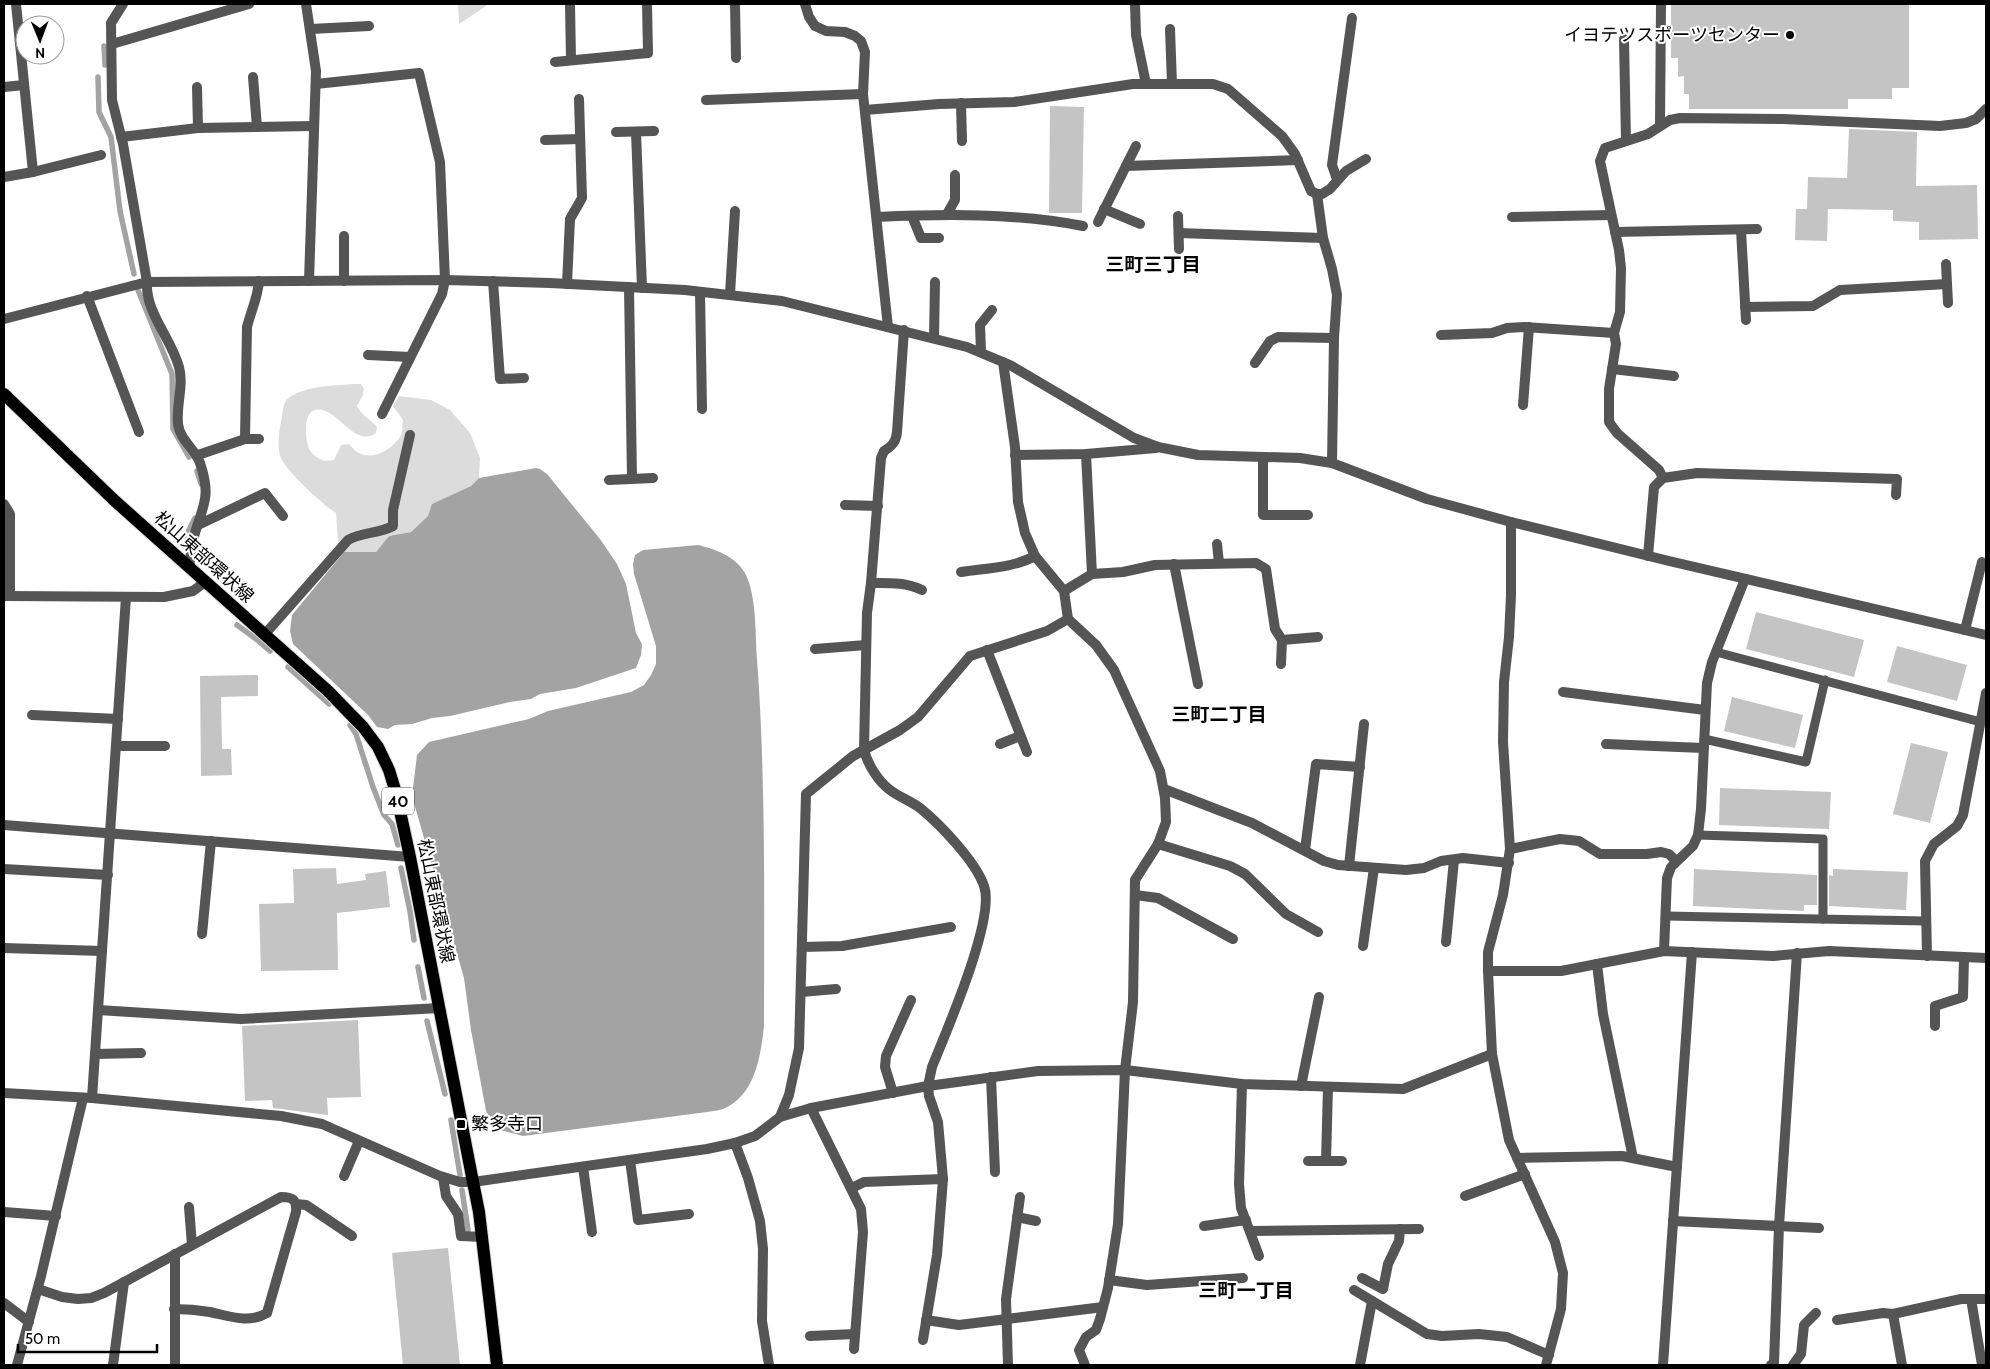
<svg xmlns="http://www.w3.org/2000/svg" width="1990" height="1369" font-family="Cabin,'Noto Sans JP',sans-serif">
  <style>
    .green { fill: #dcdcdc }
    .water { fill: #a3a3a3 }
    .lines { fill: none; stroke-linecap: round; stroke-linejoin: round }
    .stream { stroke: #a3a3a3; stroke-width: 5.5 }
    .building { fill: #c4c4c4 }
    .primary-casing { stroke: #dbdbdb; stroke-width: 14 }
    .service { stroke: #555; stroke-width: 9 }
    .minor { stroke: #555; stroke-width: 10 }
    .primary { stroke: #000; stroke-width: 12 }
    .poi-dot { fill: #000; stroke: #fff; stroke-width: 2 }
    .labels { text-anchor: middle; stroke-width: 4; stroke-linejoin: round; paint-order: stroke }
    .shield { fill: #fff; stroke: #4c4c4c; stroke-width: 1 }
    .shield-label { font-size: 16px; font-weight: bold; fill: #000 }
    .poi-label { font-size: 18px; fill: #000; stroke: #fff; text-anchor: end }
    .street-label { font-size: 18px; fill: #000; stroke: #fff }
    .neighbourhood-label { font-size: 19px; font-weight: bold; fill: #000; stroke: #fff }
  </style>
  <rect width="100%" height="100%" fill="#fff"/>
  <!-- green -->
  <g class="green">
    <polygon points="458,4 489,4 459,24"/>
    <path d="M354 384H361L364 389 363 395 357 406C362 416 370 419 377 427L376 433C353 449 336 404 315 410 302 413 305 443 311 452 314 456 320 459 324 461L334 460 341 445 349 444C351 446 354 450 357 452 373 462 393 449 401 435 403 431 402 424 403 420L393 406 399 396 431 400 450 410 470 433 480 458 479 478 471 486 433 504 428 516 411 532 389 536 376 552H344L338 540 336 513C323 505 285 470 280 456 277 443 279 430 282 417 283 410 283 401 290 397 308 385 333 386 354 384Z"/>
  </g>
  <!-- water -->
  <g class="water">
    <polygon points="536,468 540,469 547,474 600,539 617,564 626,584 636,633 642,644 641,655 636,668 576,688 540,694 531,699 510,702 450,716 432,718 412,724 395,725 388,729 377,727 368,715 293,644 290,631 292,615 344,552 376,552 389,536 411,532 428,516 432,504 471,486 479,478"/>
    <path d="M698 545C715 549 735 556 745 573 757 596 755 633 757 659 766 781 764 904 764 1026 761 1053 756 1091 729 1106 723 1110 714 1111 707 1112L523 1136 500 1130 494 1125 486 1111 471 1030 464 978 414 803 413 788 417 755 429 742 529 719 548 711 631 692 644 685 651 675 656 664V646L634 574 633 564 635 555 643 550Z"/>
  </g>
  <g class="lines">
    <!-- stream -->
    <g class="stream">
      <polyline points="104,46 105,65"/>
      <polyline points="98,77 99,112 111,137 120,211 134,274"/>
      <polyline points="138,290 172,374 173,429 189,457"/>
      <polyline points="197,471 201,484"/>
      <polyline points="187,541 189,530 195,518"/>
      <polyline points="237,625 256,639 270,651"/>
      <polyline points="288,667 329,704"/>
      <polyline points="350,725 356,734 373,787 384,815 392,824 398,845"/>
      <polyline points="401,868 410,911 414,940"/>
      <polyline points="418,967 424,998"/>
      <polyline points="427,1021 445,1094"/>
      <polyline points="451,1120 460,1175"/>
      <polyline points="462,1190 468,1230"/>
    </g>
  </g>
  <!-- building -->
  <g class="building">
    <polygon points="1671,4 1909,4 1909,88 1892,88 1892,99 1848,99 1848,109 1689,109 1689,94 1684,94 1684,76 1678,77 1678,58 1671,58"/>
    <polygon points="1050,106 1084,107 1082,213 1049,213"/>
    <polygon points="1849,129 1917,132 1916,186 1977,185 1978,239 1919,240 1919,222 1893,221 1893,210 1828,209 1827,241 1795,240 1796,209 1807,209 1808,177 1847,178"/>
    <polygon points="1756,612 1864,640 1854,677 1746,649"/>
    <polygon points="1897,646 1967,665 1957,701 1887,682"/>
    <polygon points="258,675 258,696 221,697 222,749 231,749 232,775 201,776 200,676"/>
    <polygon points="1732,697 1803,715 1795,748 1724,731"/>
    <polygon points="1911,743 1948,752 1930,823 1893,814"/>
    <polygon points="1720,788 1831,792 1829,829 1719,825"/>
    <polygon points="336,868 337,884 366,880 365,874 386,871 390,907 337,913 338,970 261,971 259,904 294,903 293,869"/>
    <polygon points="1694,869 1817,875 1817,905 1804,905 1804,911 1693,906"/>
    <polygon points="1833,869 1908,872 1906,910 1829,906 1829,875 1833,876"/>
    <polygon points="358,1020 361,1097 327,1098 328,1115 273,1108 272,1100 245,1101 242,1026"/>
    <polygon points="448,1248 460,1365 403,1365 392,1253"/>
  </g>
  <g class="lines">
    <!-- primary casing -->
    <g class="primary-casing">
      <polyline id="primary" points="4,394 115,501 328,691 363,727 378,747 389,770 396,793 410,857 473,1182 479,1212 497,1365"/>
    </g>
    <!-- service -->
    <g class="service">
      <polyline points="1716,652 1981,722"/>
      <polyline points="1704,739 1806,762 1825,680"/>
      <polyline points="1698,835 1823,839 1823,919"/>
      <polyline points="1666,916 1926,921"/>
    </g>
    <!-- minor -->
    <g class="minor">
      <polyline points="16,4 33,172"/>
      <path d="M123 4 111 23 112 100 123 144 147 282C145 312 171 338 179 367 184 385 176 405 178 424 180 440 195 449 200 463 211 496 204 503 195 533 191 544 191 556 189 567"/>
      <polyline points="306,4 316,71 309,281"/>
      <polyline points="570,4 571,60"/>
      <polyline points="735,4 736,58"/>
      <polyline points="805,4 809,17 815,26 826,31 845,32 855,36 861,41 865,52 863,94 888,327"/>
      <polyline points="1135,4 1136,35 1146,84"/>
      <polyline points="311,29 369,26"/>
      <polyline points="1170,29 1172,84"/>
      <polyline points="1624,39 1626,141"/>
      <polyline points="112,44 249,4"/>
      <polyline points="555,62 648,53 647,4"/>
      <polyline points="253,77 257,127"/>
      <polyline points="316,84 419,73 440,162 445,280 442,294 382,414"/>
      <polyline points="4,87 24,85"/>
      <polyline points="197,87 198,128"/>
      <polyline points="706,100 863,94"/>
      <polyline points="961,103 962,141"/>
      <polyline points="865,110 939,104 1014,102 1133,84 1213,84 1228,89 1282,136 1295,154 1311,191 1317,194 1322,194 1330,189 1346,171 1366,159"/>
      <polyline points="1660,125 1661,4"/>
      <polyline points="616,132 654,131"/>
      <polyline points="636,132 642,288"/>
      <polyline points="121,137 198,128 314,126"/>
      <polyline points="545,140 580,139"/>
      <polyline points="1126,166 1298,160"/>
      <polyline points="4,177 33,172 101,155"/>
      <polyline points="1337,179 1332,165 1352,18"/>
      <polyline points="1317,194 1323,238 1332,269 1337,295 1334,338 1332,463"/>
      <polyline points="1104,209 1140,224"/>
      <polyline points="947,214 955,200 955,175"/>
      <polyline points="912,216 921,238 939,238"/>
      <polyline points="1178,216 1179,249"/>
      <path d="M877 217C944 214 1017 213 1083 226"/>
      <polyline points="1512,217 1611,215"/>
      <polyline points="1098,222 1136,146"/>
      <polyline points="1741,230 1746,320"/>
      <polyline points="1615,232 1757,229"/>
      <polyline points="1179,233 1323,238"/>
      <polyline points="344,236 344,281"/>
      <polyline points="1946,264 1948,303"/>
      <polyline points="493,281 500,379 524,378"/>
      <polyline points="567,284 570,219 582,198 579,99"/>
      <polyline points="629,287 632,479"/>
      <polyline points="700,292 702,409"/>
      <polyline points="730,294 735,211"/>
      <polyline points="87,296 139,432"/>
      <polyline points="1745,307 1813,306 1840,290 1947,284"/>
      <polyline points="4,319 147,282 445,280 550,283 685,290 782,301 967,347 1010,365 1134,438 1158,447 1198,455 1300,458 1332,463 1427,499 1511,522 1669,561 1986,635"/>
      <path d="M904 330 897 432C896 442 892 446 884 451L881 458 871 583 867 613 864 750C868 765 878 781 890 790 899 797 911 801 920 808 940 824 976 862 984 886 996 918 946 1032 932 1067L928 1086 929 1096 938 1122 943 1179 937 1255 923 1340"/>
      <polyline points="1441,335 1492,333 1507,328 1524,327 1614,333"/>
      <polyline points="934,338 935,282"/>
      <polyline points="981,352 980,325 992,310"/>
      <polyline points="368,355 410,357"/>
      <polyline points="1003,362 1015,447 1018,502 1025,533 1035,556 1064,591 1068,619 1096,645 1114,670 1160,771 1165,798 1166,822 1158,844 1135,880 1133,1002 1125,1070 1118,1224 1108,1288 1100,1319 1096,1330 1086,1337 1079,1350 1085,1365"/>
      <polyline points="1255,363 1270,341 1278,337 1334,338"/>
      <polyline points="1612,369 1674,376"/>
      <polyline points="1523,405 1529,327"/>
      <polyline points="245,439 259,439"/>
      <polyline points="1086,454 1092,574"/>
      <path d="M198 455 245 439 247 327C251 311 258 297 259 281"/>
      <polyline points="1015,455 1086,454 1156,448"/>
      <polyline points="1263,457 1263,515 1308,515"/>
      <polyline points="1663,478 1659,470 1617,433 1609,422 1609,389 1616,344 1614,333 1620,312 1621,268 1619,250 1600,161 1605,148 1648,134 1670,120 1680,118 1783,119 1940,126 1966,123 1976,119 1986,109"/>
      <polyline points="609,480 653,478"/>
      <polyline points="4,504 10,514 10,596"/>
      <polyline points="845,505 878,506"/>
      <polyline points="198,525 265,493 283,516"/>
      <polyline points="1217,544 1219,563"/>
      <polyline points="1648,556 1654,487 1663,478 1697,473 1897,479 1896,495"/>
      <polyline points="1174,564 1198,684"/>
      <path d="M961 572C986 568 1013 568 1035 556"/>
      <path d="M871 583C890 583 905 582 922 590"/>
      <polyline points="1064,591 1092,574 1123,572 1155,565 1256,563 1266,569 1275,629 1282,640 1281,664"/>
      <polyline points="4,596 164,597 193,591 205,582"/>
      <polyline points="1965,630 1982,562"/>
      <path d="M265 634 348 540C362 532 378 534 393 526V510L410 435"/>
      <polyline points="1282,640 1318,637"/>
      <polyline points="815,649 866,645"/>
      <polyline points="987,650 1027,752"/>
      <polyline points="1563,692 1705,710"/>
      <polyline points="32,715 118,719"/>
      <polyline points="1000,744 1020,736"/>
      <polyline points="1606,744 1703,748"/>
      <polyline points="117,746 165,746"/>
      <polyline points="1164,789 1252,823 1324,861 1338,865 1406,870 1424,868 1441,861 1463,858 1509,863"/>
      <polyline points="4,825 410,857"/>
      <polyline points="1158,844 1230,866 1245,874 1286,914 1318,932"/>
      <polyline points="1510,849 1560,839 1579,841 1600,854 1647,854 1661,852 1669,854 1676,861"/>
      <polyline points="1305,850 1316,764 1360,767"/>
      <polyline points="1349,866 1364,724"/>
      <polyline points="4,869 108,875"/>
      <polyline points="1135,895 1158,898 1233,939"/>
      <polyline points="202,934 211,841"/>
      <polyline points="1446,942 1454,860"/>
      <polyline points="1363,946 1374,868"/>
      <polyline points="802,947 842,946 951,927"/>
      <polyline points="4,948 102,951"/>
      <polyline points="1664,951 1667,878 1671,867 1693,846 1698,835 1701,809 1707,683 1712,662 1745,579"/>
      <polyline points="1927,956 1925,861 1934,844 1957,826 1963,815 1986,693"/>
      <polyline points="1597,964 1603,1014 1633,1158"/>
      <polyline points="1488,971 1488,952 1503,895 1510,849 1503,742 1504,682 1509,637 1511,595 1511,522"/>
      <polyline points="801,992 836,989"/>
      <polyline points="98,1010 241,1019 439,1008"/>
      <polyline points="1935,1026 1935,1006 1963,997 1964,957"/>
      <polyline points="95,1054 141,1053"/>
      <polyline points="991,1077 995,1172"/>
      <polyline points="1242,1084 1239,1184 1241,1208 1259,1256"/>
      <polyline points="1301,1086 1319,997"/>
      <polyline points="4,1093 92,1098 281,1116 322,1124 440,1176 460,1182 473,1182 707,1149 735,1143 755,1136 780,1117 811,1108 928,1086 1038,1071 1125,1070 1242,1084 1403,1089 1492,1054"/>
      <polyline points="893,1093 885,1067 886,1056 911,1000"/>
      <polyline points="92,1098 126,597"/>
      <polyline points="811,1108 861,1209 863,1232 854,1349"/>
      <polyline points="780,1117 789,1095 799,1048 806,794 853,756 900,730 918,717 970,656 1047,631 1068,619"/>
      <polyline points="735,1143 748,1178 760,1221 763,1249 762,1321 769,1365"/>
      <polyline points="1517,1158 1622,1156 1677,1167"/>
      <polyline points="630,1160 638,1220 689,1214"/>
      <polyline points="1308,1161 1342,1161"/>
      <polyline points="1326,1161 1328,1087"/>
      <polyline points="583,1167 592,1232"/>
      <polyline points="344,1176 359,1141"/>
      <polyline points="443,1177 446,1196 458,1214 461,1236 482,1237"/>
      <polyline points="852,1188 864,1182 943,1179"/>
      <polyline points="1465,1196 1525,1174"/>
      <polyline points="296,1204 306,1205 352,1236"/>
      <polyline points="189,1207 192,1245"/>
      <polyline points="4,1212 56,1216"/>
      <polyline points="1017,1217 1036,1221"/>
      <polyline points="1673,1221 1819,1228"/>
      <polyline points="1204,1226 1246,1220"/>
      <polyline points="1250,1231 1419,1229"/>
      <polyline points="1362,1278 1383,1289 1388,1264 1399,1241 1400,1229"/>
      <polyline points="1109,1280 1147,1285 1243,1278"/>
      <path d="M38 1289 62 1297 78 1299 91 1298 104 1293 281 1197C292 1197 297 1199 296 1212L267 1313C249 1324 229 1316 210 1312 198 1310 186 1309 174 1309"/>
      <polyline points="1354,1290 1427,1334 1442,1336 1479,1334 1507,1337 1549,1355"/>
      <polyline points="1971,1299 1982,1365"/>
      <polyline points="4,1303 29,1322"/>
      <polyline points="926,1320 959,1325 1103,1307"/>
      <polyline points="1837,1320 1883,1313 1893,1314"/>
      <polyline points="810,1336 855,1334"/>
      <polyline points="17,1365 41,1276 83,1098"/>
      <polyline points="113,1365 124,1282"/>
      <polyline points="175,1365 175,1254"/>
      <polyline points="1008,1365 1006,1299 1020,1197"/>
      <polyline points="1360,1365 1372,1301"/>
      <polyline points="1546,1365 1561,1309 1563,1273 1555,1242 1509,1140 1492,1054 1488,971 1561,971 1664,951 1773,956 1829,951 1986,958"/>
      <polyline points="1663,1365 1692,952"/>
      <polyline points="1771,1365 1774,1363 1779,1226 1797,953"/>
      <polyline points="1793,1365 1801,1354 1804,1325 1816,1313"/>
      <polyline points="1902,1365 1893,1314 1961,1299 1986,1299"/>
    </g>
    <!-- primary -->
    <use href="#primary" class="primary"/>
  </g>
  <!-- markers -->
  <g class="poi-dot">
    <circle cx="1790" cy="35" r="5"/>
    <rect x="456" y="1119" width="10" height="10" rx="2.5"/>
  </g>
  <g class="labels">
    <!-- shield labels -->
    <rect class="shield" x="382" y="787.5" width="32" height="27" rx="4"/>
    <g class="shield-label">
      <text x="398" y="807">40</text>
    </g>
    <!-- poi labels -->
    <g class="poi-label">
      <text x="1780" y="41">イヨテツスポーツセンター</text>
      <text x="471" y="1130" text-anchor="start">繁多寺口</text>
    </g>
    <!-- street labels -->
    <g class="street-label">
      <text transform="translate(204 557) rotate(42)" y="6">松山東部環状線</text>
      <text transform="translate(436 901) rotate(79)" y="6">松山東部環状線</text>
    </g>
    <!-- neighbourhood labels -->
    <g class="neighbourhood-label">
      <text x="1153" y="271">三町三丁目</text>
      <text x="1219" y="721">三町二丁目</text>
      <text x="1246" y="1297">三町一丁目</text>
    </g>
  </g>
  <!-- border -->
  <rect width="1990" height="1369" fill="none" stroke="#000000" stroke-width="10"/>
  <!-- north arrow -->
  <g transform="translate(40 40) rotate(179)"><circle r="24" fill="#ffffff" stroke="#999999"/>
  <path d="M0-4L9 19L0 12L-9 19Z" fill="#000000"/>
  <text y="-8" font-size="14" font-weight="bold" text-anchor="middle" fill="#000000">N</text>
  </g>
  <!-- scale -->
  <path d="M18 1344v8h139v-8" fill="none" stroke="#000000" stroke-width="2.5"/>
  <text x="25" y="1344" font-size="15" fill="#000000" stroke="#ffffff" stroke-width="4" paint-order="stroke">50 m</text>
</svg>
